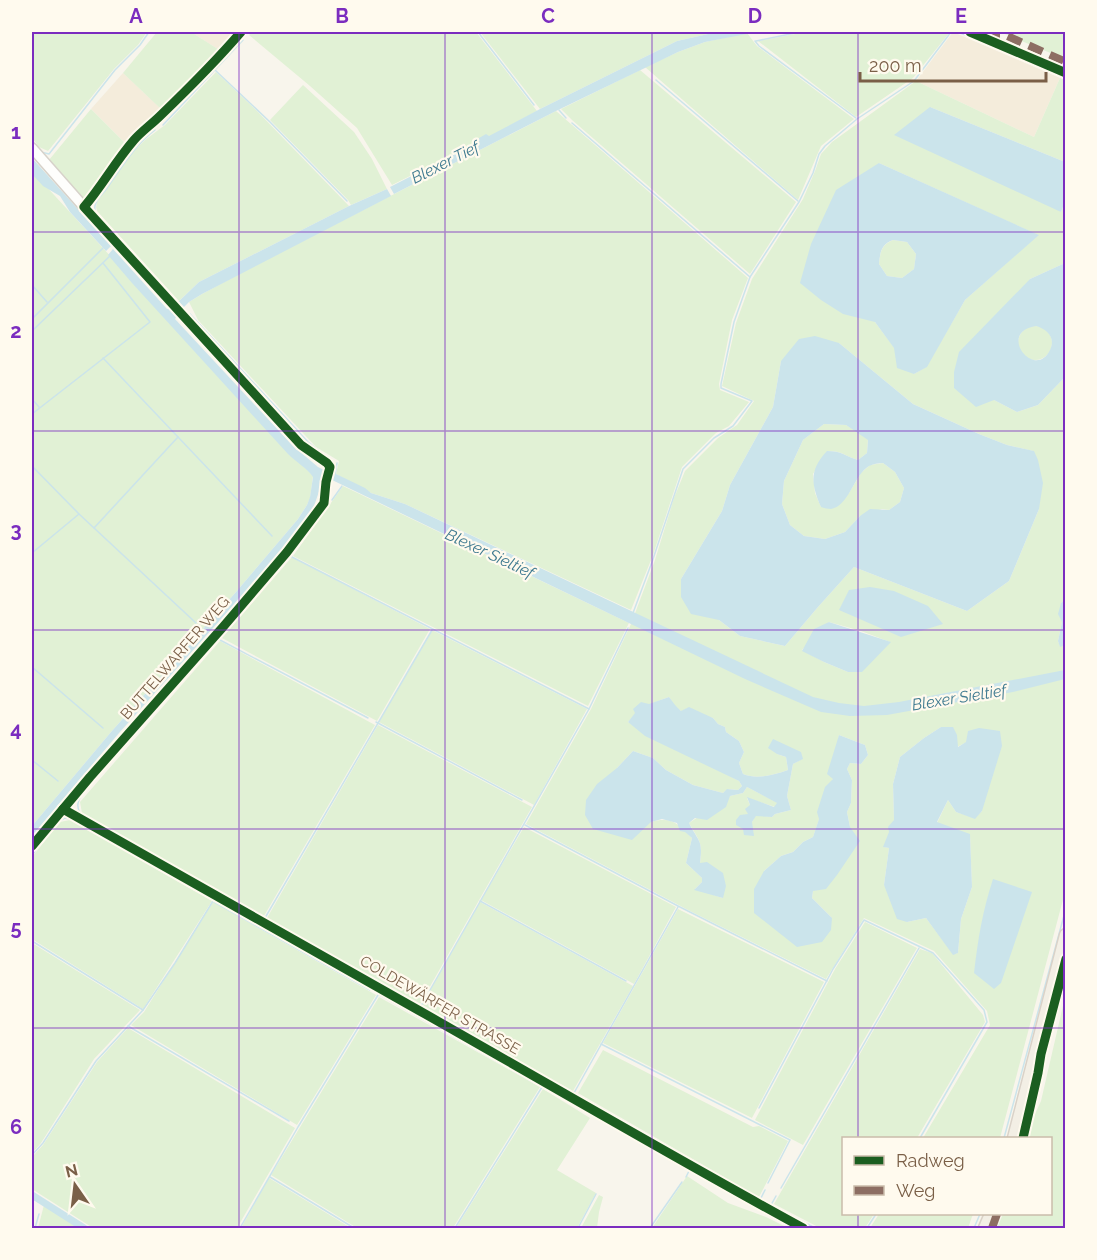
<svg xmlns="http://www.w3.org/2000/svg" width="1097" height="1260" font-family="Raleway,sans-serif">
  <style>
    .residential { fill: #f4ecdb }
    .green { fill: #e1f1d5; fill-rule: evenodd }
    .water { fill: #cbe4eb; fill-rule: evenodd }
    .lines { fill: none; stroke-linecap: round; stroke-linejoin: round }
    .stream { stroke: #cbe4eb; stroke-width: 1.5 }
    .canal { stroke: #cbe4eb; stroke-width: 7 }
    .minor-casing { stroke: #d7d2ca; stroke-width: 12 }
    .major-casing { stroke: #dad2c8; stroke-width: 15 }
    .minor { stroke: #fefefc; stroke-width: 9 }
    .major { stroke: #f3efe5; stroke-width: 12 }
    .quiet { stroke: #8d6e63; stroke-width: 8; stroke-dasharray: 15 8; stroke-linecap: butt }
    .cycleway-casing { stroke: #fffaee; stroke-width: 13 }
    .cycleway { stroke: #1b5e20; stroke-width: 9 }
    .grid { fill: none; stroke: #7b2cbf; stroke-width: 1.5; stroke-opacity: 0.55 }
    .labels { text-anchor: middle; stroke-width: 4.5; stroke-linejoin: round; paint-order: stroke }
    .street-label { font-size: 15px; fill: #7a5f47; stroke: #fffaee }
    .water-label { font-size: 16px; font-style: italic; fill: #3f7a90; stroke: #fffaee }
    .neatline { fill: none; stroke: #7b2cbf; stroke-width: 2 }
    .grid-label { font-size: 20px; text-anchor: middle; font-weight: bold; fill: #7b2cbf }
  </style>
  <rect width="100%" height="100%" fill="#f8f5ec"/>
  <!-- residential -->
  <g class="residential">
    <polygon points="191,32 235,32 221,51"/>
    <polygon points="953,32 1060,78 1034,137 916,81"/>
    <polygon points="123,73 162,110 126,144 91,109"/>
  </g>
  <!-- green -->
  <g class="green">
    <polygon points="32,32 147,32 138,45 114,69 48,151 39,147 32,138"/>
    <polygon points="157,32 191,32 221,51 162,110 123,73"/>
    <polygon points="252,32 476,32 537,111 489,137 475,141 472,145 392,185 357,128 310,86 249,35"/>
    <polygon points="480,32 717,32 677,41 540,109"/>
    <polygon points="806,32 950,32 913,78 856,117 758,41"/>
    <polygon points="1000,32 1065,32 1065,59"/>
    <polygon points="747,33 757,46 854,119 821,146 798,200 645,67 678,52 705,42"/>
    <polygon points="640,70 796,202 750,274 572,120 561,109"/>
    <polygon points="216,72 257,111 349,206 199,282 179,301 97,211 96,207 97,202 127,158 145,140 165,125"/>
    <path d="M1060 78 1065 80V162L930 107 1061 212 1065 202V263L1030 279 994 400 1017 412 1038 405 1065 377 1066 600 1061 603 1062 622 1058 641 1060 646 1066 645 1065 892 1000 1138H923L990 1025 987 1011 934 951 864 918 826 979 690 911 526 824 591 709 631 624 655 560 674 498 685 471 718 438 737 425 754 401 722 386 736 323 752 279 803 199 815 171 821 154 832 142 916 81 1034 137ZM879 163 1038 235 965 300 926 367 914 374 875 322ZM839 343 913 404 979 434 1007 445 1033 451 1039 509 1009 581 967 611 854 567 818 607 785 646 740 636 719 620 681 579 722 511 730 485 773 407 781 361ZM829 622 861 631 890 642 848 672 824 662 802 650ZM669 697 674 706 681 711 713 718 718 724 725 727 726 732 739 741 744 752 739 763 743 774C758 780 773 775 788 770L786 757 777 754 802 759 793 764 787 796 791 810 775 814 772 817 756 815 752 822 750 805 747 798 775 807 778 803 747 787 743 793 730 796 689 823C699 841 703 841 700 863L723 898 695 889 702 882V878L686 863 692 838C678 824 672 816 651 822L617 768 633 751 653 758 666 770 693 785 723 793 728 789 738 790 742 786 739 781 628 722C639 708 652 703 669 697ZM941 727 957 747 967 742 982 811 975 818 956 812 948 800 937 823 970 835 972 887 961 919 958 953 953 954 926 918 907 922 884 885 889 848 884 847 894 820 893 784 900 757 924 738ZM839 735 865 745 868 755 861 764 850 763 847 769 852 780 851 803 847 812 850 827 813 891 812 898 832 918 764 871 781 856 793 852 803 842 813 837 833 779Z"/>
    <polygon points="303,85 354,132 372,159 387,189 351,205 348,200 270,120"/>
    <polygon points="91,109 126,144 115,154 83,199 49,160"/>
    <polygon points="556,111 748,278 732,320 719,384 720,390 749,402 729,426 716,433 682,467 653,555 631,610 405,504 371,493 336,474 339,461 316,447 198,320 189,302 202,294 258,264"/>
    <polygon points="32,171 313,476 310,498 307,505 298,519 236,592 111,732 32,826"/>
    <path d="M893 240 907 242 916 254 914 269 902 278 887 276 879 264C880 253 881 245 893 240Z"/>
    <circle cx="1035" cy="343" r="17"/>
    <path d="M824 424 846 425 868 439 867 453 858 460C845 456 842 451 828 451L813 474 815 493 821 507 849 493 861 473 870 465 883 463 895 472 904 488 900 502 889 510 882 509 860 516 845 532 825 539 804 536 790 525 782 504 784 481 803 440Z"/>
    <polygon points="343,486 629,623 588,706 293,556"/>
    <polygon points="292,557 430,629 377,721 222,638"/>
    <polygon points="432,630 587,709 534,805 379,722"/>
    <polygon points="220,641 375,725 264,916 82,813 80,802"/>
    <polygon points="378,725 532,807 420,1004 267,918"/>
    <polygon points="70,820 212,901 143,1009 32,939 32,857 60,822"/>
    <polygon points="524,827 676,907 634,984 481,900"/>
    <polygon points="213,902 376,995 297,1125 131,1025 144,1012"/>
    <polygon points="480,902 633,986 573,1091 422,1005"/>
    <polygon points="678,909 824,982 752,1118 603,1043"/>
    <polygon points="865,922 917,948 803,1145 755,1120 835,969"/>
    <polygon points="32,943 140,1010 94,1059 41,1143 32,1153"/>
    <polygon points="920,949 932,953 983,1015 985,1022 917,1138 844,1138 844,1214 874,1214 865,1228 820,1228 774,1204"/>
    <polygon points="379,997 540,1087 453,1228 357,1228 271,1175"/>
    <polygon points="1065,997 1065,1228 997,1228 1003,1214 1050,1214 1050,1138 1024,1138 1041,1101"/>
    <polygon points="128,1028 295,1128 237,1228 93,1228 32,1189 32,1157 43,1145 97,1062"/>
    <polygon points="603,1050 753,1127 759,1126 788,1141 759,1197 578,1093"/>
    <polygon points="543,1089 590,1118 557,1170 596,1193 577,1228 456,1228"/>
    <polygon points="687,1176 728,1203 766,1217 788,1228 652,1228"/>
    <polygon points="269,1178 351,1228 241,1228"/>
    <polygon points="599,1195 603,1197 599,1212 597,1228 581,1228"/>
    <polygon points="44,1205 45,1205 79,1228 38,1228"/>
    <polygon points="879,1214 973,1214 968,1228 870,1228"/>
  </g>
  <!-- water -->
  <g class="water">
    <polygon points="717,32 757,32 705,42 678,52 556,111 394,194 390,187 472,145 474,141 486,134 489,136 540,109 677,41"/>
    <polygon points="930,107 1065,162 1065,202 1061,212 894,135"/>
    <polygon points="32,158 111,246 106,251 70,212 60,196 43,186 32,174"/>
    <path d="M879 163 1039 235 965 300 927 367 914 374 897 368 894 348 875 322 843 314 821 300 800 283 811 244 836 190ZM893 240 907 242 916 254 914 269 902 278 887 276 879 264C880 253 881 244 893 240Z"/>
    <polygon points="387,189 391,196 202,294 189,302 181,310 176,304 199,282 349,206"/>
    <path d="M113 249 167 309 172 308 178 314 175 319 293 446 318 467 326 471 313 509 305 522 248 589 119 733 32 836V826L111 732 236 592 298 519 307 505 310 497 313 477C308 469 295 461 288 454L132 283 108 255Z"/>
    <path d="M1065 263V377L1038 405 1017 412 994 400 976 407 954 388V372L959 352 1030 279ZM1036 326C1047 329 1056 338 1050 350 1035 381 996 332 1036 326Z"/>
    <path d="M815 336 839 343 913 404 979 434 1007 445 1034 451 1038 460 1043 483 1039 509 1009 581 967 611 854 567 818 607 785 646 740 636 719 620 691 614 681 597V579L722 511 730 485 773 407 781 361 799 339ZM824 424 846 425 868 440 867 453 858 460C845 456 842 451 827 451 809 470 811 484 821 507 824 508 828 509 831 509 849 506 854 475 869 466 873 464 879 463 883 463L895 472 904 488 900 502 889 510 870 509 860 516 845 532 825 539 804 536 790 525 782 504 784 481 803 440Z"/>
    <polygon points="332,472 365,488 371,493 405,504 813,697 839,703 864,706 899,702 1065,670 1065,679 1013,692 887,715 850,716 821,712 745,679 330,479"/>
    <polygon points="870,587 894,591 928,606 943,624 901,637 839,610 849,590"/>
    <polygon points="1065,600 1065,645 1060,647 1058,641 1062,622 1058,614 1061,603"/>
    <polygon points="829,622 891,642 862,672 848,672 824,662 802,651 814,629"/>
    <path d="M669 697C673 702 676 707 681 711L689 707 713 718 718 724 725 727 726 732 739 741 744 752 739 763 743 774C758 780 773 775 788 770L786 757 777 754 768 748 773 739 801 752 803 759 793 764 787 796 791 810 775 814 772 817 756 816 752 822 754 836 744 835 743 829 736 825V820L740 815 748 814 745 809 750 805 747 797 774 807 777 803 747 787 743 793 730 796 726 807 707 820 695 818 689 823C699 843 703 839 700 863L707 862 723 873 726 886 723 898 694 890 702 882V878L686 863 692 838 685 832 680 831 677 823 662 819 651 822 632 840 593 829 585 815 586 800 597 784 617 768 633 751 653 758 666 770 693 785 723 793 727 789 738 790 742 786 739 781 645 736 628 722 635 713 633 709 641 702 649 704Z"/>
    <polygon points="941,727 953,727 957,735 958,747 966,742 968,731 979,728 1000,731 1002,746 982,811 975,819 956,812 948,800 937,822 970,834 972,887 961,919 958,953 953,955 926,918 907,922 897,919 884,885 889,848 883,847 889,832 888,827 894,820 893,784 900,757 924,738"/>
    <polygon points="839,735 865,745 868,755 861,764 850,763 847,769 852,780 851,803 847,812 850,827 860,841 837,875 826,889 813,891 812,898 832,918 831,930 822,942 797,947 754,913 754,889 764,871 781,856 793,852 803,842 813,837 819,819 817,812 825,787 833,779 827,774"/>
    <path d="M993 879 1032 892 1001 983 994 989 974 973C978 939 982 913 993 879Z"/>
  </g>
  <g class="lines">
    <!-- stream -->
    <g class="stream">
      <polyline points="478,32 534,105"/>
      <polyline points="958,32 968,36"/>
      <polyline points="1000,39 1034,54"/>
      <polyline points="755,41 759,46 856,118"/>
      <polyline points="756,41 800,32"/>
      <polyline points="1040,57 1066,68"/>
      <polyline points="215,70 270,122 347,201"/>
      <polyline points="656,80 798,201"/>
      <polyline points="559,110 566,118"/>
      <polyline points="572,123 750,277"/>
      <polyline points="163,125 243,40"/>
      <path d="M155 130C134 146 122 167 107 188 104 193 98 197 96 203 94 206 95 208 95 212L174 298"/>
      <polyline points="32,141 34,143"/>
      <polyline points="41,152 49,154 115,70 140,45 149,32"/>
      <polyline points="32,285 47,302"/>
      <polyline points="190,314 308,442 318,450 329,458"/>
      <polyline points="32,319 103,248"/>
      <polyline points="32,331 111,255"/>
      <polyline points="103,358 272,536"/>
      <polyline points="32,399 39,407"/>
      <polyline points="32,414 150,322 103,263"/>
      <polyline points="32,466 79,514 196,623"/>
      <polyline points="335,475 337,463"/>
      <polyline points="332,500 342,486"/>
      <polyline points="94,528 178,437"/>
      <polyline points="32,553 79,514"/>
      <polyline points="292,557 589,709"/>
      <polyline points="633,613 652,562 683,469 714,438 733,426 752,401 721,388 721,384 734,322 750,277 799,202 813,173 819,154 825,146 857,119 914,81 951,32"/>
      <polyline points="220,640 368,718"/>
      <polyline points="32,667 103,728"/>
      <polyline points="376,722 522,800"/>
      <polyline points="32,760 58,781"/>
      <polyline points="525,825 678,906 827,981"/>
      <polyline points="32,855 59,821 65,818 70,819 206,896"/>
      <polyline points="480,901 626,981"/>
      <polyline points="214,902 370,990"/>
      <path d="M254 912 80 813C76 806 78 801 82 794L291 556 326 508"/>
      <polyline points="265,918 432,630"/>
      <polyline points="32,941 143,1010"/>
      <polyline points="325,952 411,1000"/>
      <polyline points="380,995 533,1082"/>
      <polyline points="419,1005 563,1087"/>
      <polyline points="421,1006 589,709 628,628"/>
      <polyline points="128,1026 289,1121"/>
      <polyline points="601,1044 790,1140 768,1183"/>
      <polyline points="541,1086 660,1153"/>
      <polyline points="572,1092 711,1172"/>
      <polyline points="574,1093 678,907"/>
      <polyline points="759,1108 833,969 864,920 933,953 984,1010 987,1022 920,1138"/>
      <polyline points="1004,1138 1066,908"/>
      <polyline points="32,1155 43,1143 96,1061 143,1010 175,963 213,901"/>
      <polyline points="664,1156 676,1162"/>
      <polyline points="270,1177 354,1228"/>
      <polyline points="686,1177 689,1171"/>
      <polyline points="720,1187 792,1228"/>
      <polyline points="781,1188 919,948"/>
      <polyline points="776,1196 771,1205 815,1228"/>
      <polyline points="760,1200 765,1190"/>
      <polyline points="35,1228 39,1214"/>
      <polyline points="240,1228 298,1127 378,995"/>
      <polyline points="455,1228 542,1087"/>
      <polyline points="578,1228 596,1194"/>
      <polyline points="650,1228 682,1182"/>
      <polyline points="867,1228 876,1214"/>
      <polyline points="974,1228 980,1214"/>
    </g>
    <!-- canal -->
    <polyline class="canal" points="32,1195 84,1228"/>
    <!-- minor casing -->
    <g class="minor-casing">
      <g id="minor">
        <polyline points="970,32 1066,73"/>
        <polyline points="32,148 84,207 301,445 327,463 330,467 326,482 324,503 287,552 223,627 90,777 32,846"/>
        <path d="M84 207C102 186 115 162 134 140 142 131 152 124 161 115 189 88 216 61 241 32"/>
        <path d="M63 809C179 875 295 940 411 1006 542 1080 671 1156 803 1228"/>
      </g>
    </g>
    <!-- major casing -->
    <g class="major-casing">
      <g id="major">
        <polyline points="1014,1138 1066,935"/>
        <polyline points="985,1228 991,1214"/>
      </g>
    </g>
    <!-- minor -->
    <use href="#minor" class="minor"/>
    <!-- major -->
    <use href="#major" class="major"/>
    <!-- quiet -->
    <g class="quiet">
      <polyline points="985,35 1005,35 1066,62"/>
      <polyline points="992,1228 997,1214"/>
    </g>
    <!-- cycleway casing -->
    <g class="cycleway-casing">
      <g id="cycleway">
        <polyline points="970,32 1066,73"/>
        <path d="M63 809C179 875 295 940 411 1006 542 1080 671 1156 803 1228"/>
        <path d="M32 846 90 777 223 627 287 552 324 503 326 482 330 467 327 463 301 445 84 207C102 186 115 162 134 140 142 131 152 124 161 115 189 88 216 61 241 32"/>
        <polyline points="1023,1138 1038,1073 1041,1054 1066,959"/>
      </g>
    </g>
    <!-- cycleway -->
    <use href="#cycleway" class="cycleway"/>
  </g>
  <!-- grid -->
  <path class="grid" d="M239 32V1228M445 32V1228M652 32V1228M858 32V1138M32 232H1066M32 431H1066M32 630H1066M32 829H1066M32 1028H1066M858 1214V1228"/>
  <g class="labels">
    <!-- street labels -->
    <g class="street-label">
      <text transform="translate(175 658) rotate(-49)" y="5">BUTTELWARFER WEG</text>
      <text transform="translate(440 1005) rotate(30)" y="5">COLDEWÄRFER STRASSE</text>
    </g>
    <!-- water labels -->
    <g class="water-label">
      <text transform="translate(445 162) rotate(-27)" y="6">Blexer Tief</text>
      <text transform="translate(490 553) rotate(25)" y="6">Blexer Sieltief</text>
      <text transform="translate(959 697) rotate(-9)" y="6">Blexer Sieltief</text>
    </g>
  </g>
  <!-- border -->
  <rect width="1097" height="1260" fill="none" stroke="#fffaee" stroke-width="66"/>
  <!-- legend -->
  <rect x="842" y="1137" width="210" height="78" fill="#fffaee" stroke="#cabcab" stroke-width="1.5"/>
  <rect x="854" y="1156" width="30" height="9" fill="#1b5e20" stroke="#cabcab" stroke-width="1.5"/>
  <text x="896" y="1167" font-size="18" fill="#7a5f47">Radweg</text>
  <rect x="854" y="1186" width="30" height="9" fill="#8d6e63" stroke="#cabcab" stroke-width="1.5"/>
  <text x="896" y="1197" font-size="18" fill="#7a5f47">Weg</text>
  <!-- north arrow -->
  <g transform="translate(75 1185) rotate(346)" stroke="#fffaee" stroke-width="4.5" paint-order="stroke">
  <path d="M0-4.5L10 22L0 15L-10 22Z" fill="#7a5f47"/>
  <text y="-9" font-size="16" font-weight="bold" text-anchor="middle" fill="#7a5f47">N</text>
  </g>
  <!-- scale -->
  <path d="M860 72v9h186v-9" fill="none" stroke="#7a5f47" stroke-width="3"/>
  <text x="869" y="72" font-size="18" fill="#7a5f47" stroke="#fffaee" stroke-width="4.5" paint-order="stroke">200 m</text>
  <rect x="33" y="33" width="1031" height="1194" class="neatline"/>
  <g class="grid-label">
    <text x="136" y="23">A</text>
    <text x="342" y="23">B</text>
    <text x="548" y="23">C</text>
    <text x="755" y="23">D</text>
    <text x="961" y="23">E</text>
    <text x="16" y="139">1</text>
    <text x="16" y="338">2</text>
    <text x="16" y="537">3</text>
    <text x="16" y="736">4</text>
    <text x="16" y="935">5</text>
    <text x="16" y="1134">6</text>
  </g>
</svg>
